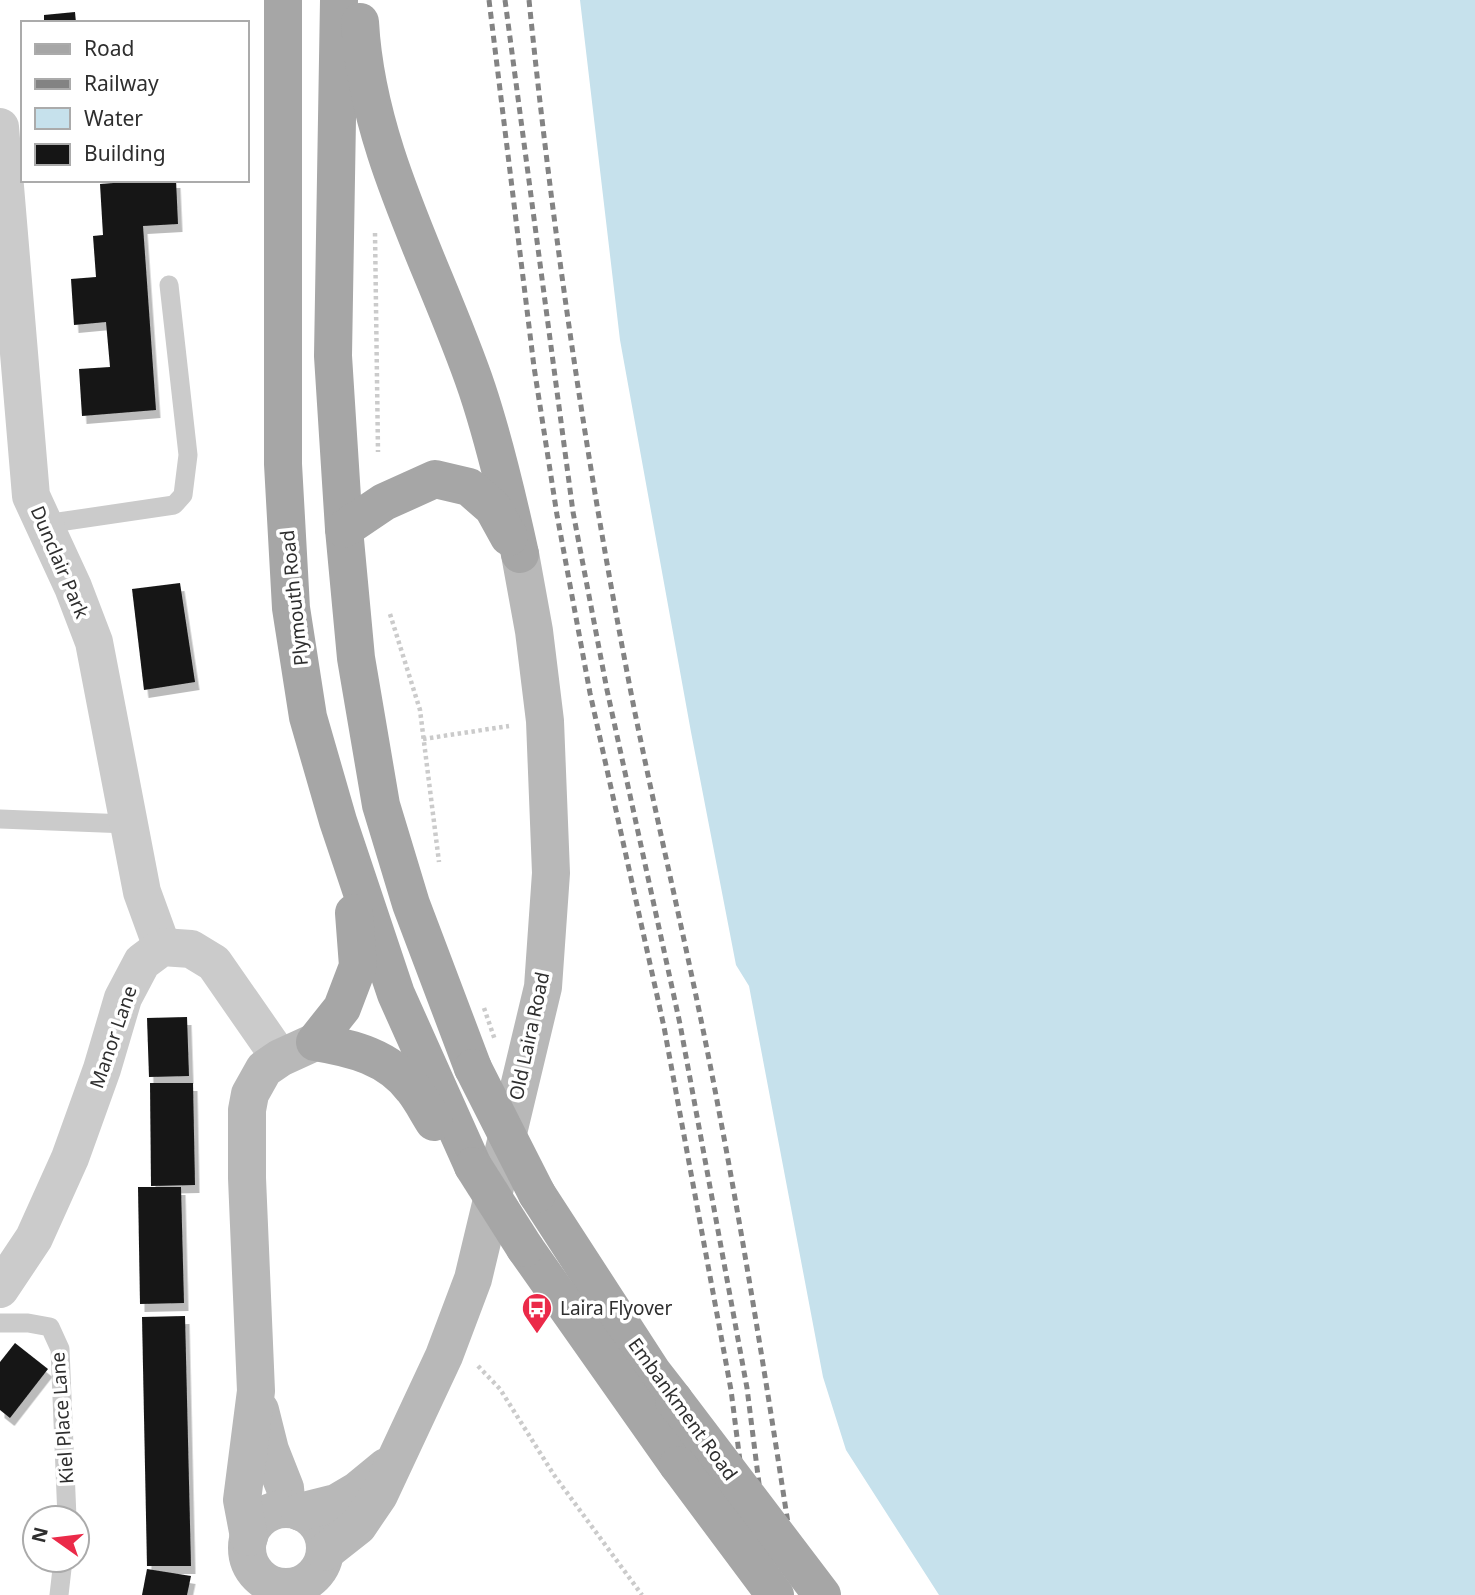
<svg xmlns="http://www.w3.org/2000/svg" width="1475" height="1595" font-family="'Noto Sans',sans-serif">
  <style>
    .water { fill: #c6e1ec }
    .building { fill: #151515; filter: url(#shadow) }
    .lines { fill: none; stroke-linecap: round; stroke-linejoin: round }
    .path { stroke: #cbcbcb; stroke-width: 4.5; stroke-dasharray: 3.5 3.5; stroke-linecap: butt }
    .lane { stroke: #cbcbcb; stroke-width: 19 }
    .street { stroke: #cbcbcb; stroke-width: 38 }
    .secondary { stroke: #b8b8b8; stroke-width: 38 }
    .primary { stroke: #a6a6a6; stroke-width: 38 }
    .rail { stroke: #838383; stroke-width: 5; stroke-dasharray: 7 5; stroke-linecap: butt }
    .path-bridge { stroke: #cbcbcb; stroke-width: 4.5; stroke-dasharray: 3.5 3.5; stroke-linecap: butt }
    .primary-bridge { stroke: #a6a6a6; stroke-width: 38 }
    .labels { text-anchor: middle; stroke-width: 7; stroke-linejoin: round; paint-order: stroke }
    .street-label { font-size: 19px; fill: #2e2e2e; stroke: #fff }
    .poi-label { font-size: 19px; fill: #2e2e2e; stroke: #fff; text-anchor: start }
  </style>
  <defs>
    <filter id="shadow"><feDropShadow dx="4.5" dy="8" stdDeviation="0" flood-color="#0004"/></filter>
  </defs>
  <rect width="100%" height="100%" fill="#fff"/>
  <!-- water -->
  <polygon class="water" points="580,0 1475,0 1475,1595 939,1595 846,1450 823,1377 749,986 736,965 691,732 620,340"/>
  <!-- building -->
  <g class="building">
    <polygon points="75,12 76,23 44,23 44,15"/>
    <polygon points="153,180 176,180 178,224 143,226 156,410 82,416 79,369 110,367 106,322 74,325 71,279 96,277 93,236 103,235 100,184"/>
    <polygon points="180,583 195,682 144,690 132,589"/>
    <polygon points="187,1017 189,1076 149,1077 147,1018"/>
    <polygon points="150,1083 193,1083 195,1185 151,1186"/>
    <polygon points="138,1187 181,1187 184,1303 140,1304"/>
    <polygon points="185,1316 191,1566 147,1566 142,1317"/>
    <polygon points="15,1343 48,1369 10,1418 0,1410 0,1362"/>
    <polygon points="147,1569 191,1576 187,1595 142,1595"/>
  </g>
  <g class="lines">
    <!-- path -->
    <g class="path">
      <polyline points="375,233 378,452"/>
      <polyline points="390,614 420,710 439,862"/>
      <polyline points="423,739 509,726"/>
      <polyline points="478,1366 500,1389 554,1475 642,1595"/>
    </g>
    <!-- lane -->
    <g class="lane">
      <polyline points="45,524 174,505 183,495 188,455 169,285"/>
      <polyline points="0,819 127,824"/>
      <polyline points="0,1323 28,1323 50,1327 60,1349 67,1518"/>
      <polyline points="59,1595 63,1560"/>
    </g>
    <!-- street -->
    <g class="street">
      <polyline points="0,127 31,496 73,587 94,642 142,892 162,947"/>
      <polyline points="0,1289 34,1238 70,1158 102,1069 123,998 142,962 162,947 191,949 214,963 280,1058"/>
    </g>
    <!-- secondary -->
    <g class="secondary">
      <polyline points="260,1410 270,1450 285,1488 287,1509"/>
      <circle cx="286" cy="1548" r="39"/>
      <polyline points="300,1512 336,1503 358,1490 386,1467"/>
      <polyline points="249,1537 242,1500 256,1391 247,1178 247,1110 250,1094 264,1069 280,1058 315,1042"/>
      <polyline points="325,1552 358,1526 379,1495 444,1356 473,1279 543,987 551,873 545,721 534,631 520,554"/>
    </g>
    <!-- primary -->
    <g class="primary">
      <polyline points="283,0 283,464 291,608 308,717 338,821 396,994 473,1166"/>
      <polyline points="339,0 333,356 344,529 356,658 381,805 411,904 473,1068"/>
      <path d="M360 22C367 152 436 268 477 389 495 443 508 499 520 554"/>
      <polyline points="344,529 384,502 435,479 469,487 493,508 509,537"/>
      <path d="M354 913 358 966 342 1008 315 1042C352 1048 389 1057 413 1089 421 1099 427 1111 434 1122"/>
      <polyline points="537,1194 653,1373 674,1400"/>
      <polyline points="525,1248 678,1465"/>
    </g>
    <!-- rail -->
    <g class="rail">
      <polyline points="489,0 534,367 557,515 590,693 664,1027 731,1390 757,1595"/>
      <polyline points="505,0 573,512 607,690 680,1024 747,1388 773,1595"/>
      <path d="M529 0C553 237 588 474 634 708 661 841 693 972 718 1106 749 1268 774 1432 799 1595"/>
    </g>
    <!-- path-bridge -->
    <polyline class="path-bridge" points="484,1008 495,1040"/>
    <!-- primary-bridge -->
    <g class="primary-bridge">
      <polyline points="473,1068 537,1194"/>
      <polyline points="473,1166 525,1248"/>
      <polyline points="674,1400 822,1595"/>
      <polyline points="678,1465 775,1595"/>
    </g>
  </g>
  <!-- icons -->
  <defs>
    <g id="bus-pin" transform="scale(1.575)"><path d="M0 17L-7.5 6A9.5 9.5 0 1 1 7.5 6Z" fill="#eb2a49" stroke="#fff"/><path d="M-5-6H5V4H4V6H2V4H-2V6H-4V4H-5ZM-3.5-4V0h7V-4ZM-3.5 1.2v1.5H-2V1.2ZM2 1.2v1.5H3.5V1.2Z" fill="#fff"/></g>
  </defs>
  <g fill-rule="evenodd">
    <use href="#bus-pin" x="537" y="1308"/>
  </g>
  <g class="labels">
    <!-- street labels -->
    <g class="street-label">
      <text transform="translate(60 562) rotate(67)" y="7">Dunclair Park</text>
      <text transform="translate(294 598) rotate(-96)" y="7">Plymouth Road</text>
      <text transform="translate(529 1036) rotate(-78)" y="7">Old Laira Road</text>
      <text transform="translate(113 1037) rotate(-71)" y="7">Manor Lane</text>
      <text transform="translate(683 1409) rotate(54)" y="7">Embankment Road</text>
      <text transform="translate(62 1418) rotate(-94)" y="7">Kiel Place Lane</text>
    </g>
    <!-- poi labels -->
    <g class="poi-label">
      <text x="560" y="1315">Laira Flyover</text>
    </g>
  </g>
  <!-- legend -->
  <rect x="21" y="21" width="228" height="161" fill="#ffffff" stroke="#ababab" stroke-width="2"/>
  <rect x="35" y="44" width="35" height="10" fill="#a6a6a6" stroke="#ababab" stroke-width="2"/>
  <text x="84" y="56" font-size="21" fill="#2e2e2e">Road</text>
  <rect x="35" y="79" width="35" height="10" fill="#838383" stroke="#ababab" stroke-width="2"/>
  <text x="84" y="91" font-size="21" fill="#2e2e2e">Railway</text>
  <rect x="35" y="108" width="35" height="21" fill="#c6e1ec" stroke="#ababab" stroke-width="2"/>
  <text x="84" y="126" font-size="21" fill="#2e2e2e">Water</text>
  <rect x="35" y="144" width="35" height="21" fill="#151515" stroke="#ababab" stroke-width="2"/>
  <text x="84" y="161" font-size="21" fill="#2e2e2e">Building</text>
  <!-- north arrow -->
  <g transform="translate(56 1539) rotate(284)"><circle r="33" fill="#ffffff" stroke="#ababab" stroke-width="2"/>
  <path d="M0-5L12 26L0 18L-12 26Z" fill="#eb2a49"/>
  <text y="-10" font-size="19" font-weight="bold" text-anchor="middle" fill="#2e2e2e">N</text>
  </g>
</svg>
